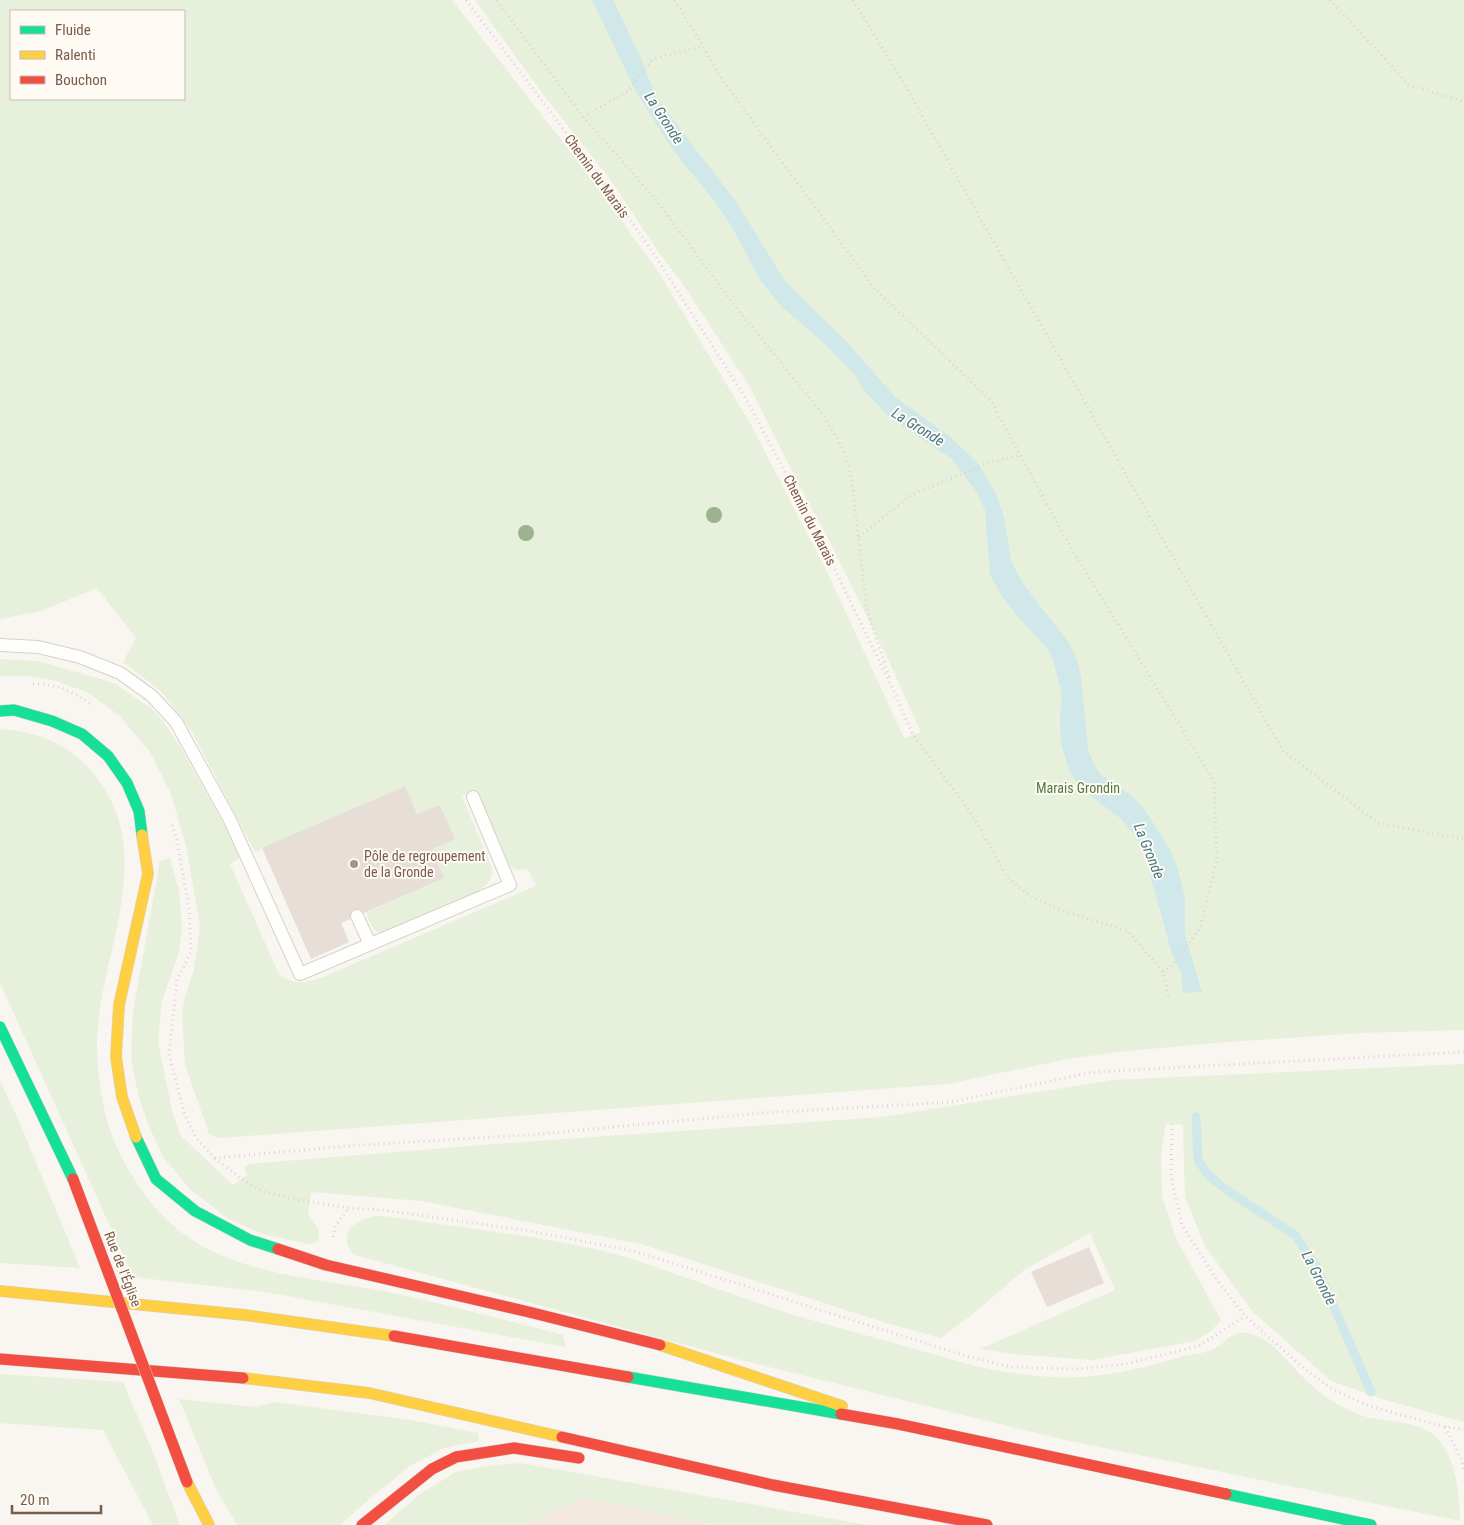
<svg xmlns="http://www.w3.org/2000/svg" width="1464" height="1525" font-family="'Roboto Condensed',sans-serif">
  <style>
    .residential { fill: #f2e8de }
    .green { fill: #e7f0db; fill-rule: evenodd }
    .water { fill: #d0e8ea }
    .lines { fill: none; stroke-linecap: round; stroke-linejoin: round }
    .stream { stroke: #d0e8ea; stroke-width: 9 }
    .building { fill: #e6ded7 }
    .lane-casing { stroke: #d7d1cb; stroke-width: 14 }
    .fast-casing { stroke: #d9d2cb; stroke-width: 12 }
    .slow-casing { stroke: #d9d2cb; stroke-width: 12 }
    .jam-casing { stroke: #d9d2cb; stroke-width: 12 }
    .path { stroke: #dcd5d0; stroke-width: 3; stroke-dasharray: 1 4; stroke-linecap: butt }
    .lane { stroke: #fefefd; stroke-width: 12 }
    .fast { stroke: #16e098; stroke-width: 11 }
    .slow { stroke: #ffcf43; stroke-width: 11 }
    .jam { stroke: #f24e42; stroke-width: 11 }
    .jam-bridge-casing { stroke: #d9d2cb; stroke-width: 12; stroke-linecap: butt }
    .jam-bridge { stroke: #f24e42; stroke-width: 11 }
    .tree { fill: #9eb190 }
    .poi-dot { fill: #a69286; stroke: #fffaf3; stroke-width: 2 }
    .labels { text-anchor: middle; stroke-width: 4; stroke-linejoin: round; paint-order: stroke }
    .street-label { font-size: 14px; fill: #7a5c4d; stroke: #fffaf3 }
    .park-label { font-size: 14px; fill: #537a41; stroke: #fffaf3 }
    .poi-label { font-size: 14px; fill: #7a5c4d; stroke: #fffaf3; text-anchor: start }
    .water-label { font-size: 15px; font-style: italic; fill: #437c86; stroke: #fffaf3 }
  </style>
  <rect width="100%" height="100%" fill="#f9f5f0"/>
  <!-- residential -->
  <polygon class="residential" points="585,1498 712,1525 524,1525"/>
  <!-- green -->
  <g class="green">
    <path d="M0 0H452L609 201 633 237 658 271 751 425 829 576 904 738 921 732 886 655 828 538 800 487 750 387 680 280 659 253 610 179 539 89 475 0H1464V1030L1361 1033 1214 1043 1117 1052 1068 1059 947 1084 219 1138 209 1134 185 1064 182 1013 185 996 194 970 200 926 186 845 171 794 150 752 120 716 87 692 53 680 26 676H0V659L38 661 114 683 152 709 162 720 181 748 242 857 230 864 278 972C291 987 306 983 323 977L536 886 528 869 516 870 505 863 473 790 462 796 492 868C493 880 487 885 478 891L383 932C372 934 370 921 366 913L444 878 432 849 455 839 440 805 417 814 404 786 255 852 192 732 161 691 123 662 136 638 97 588 41 611 0 619ZM11 11H184V99H11Z"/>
    <path d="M0 729C37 732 68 743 92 772 164 857 94 958 97 1053 98 1075 102 1106 109 1127 119 1158 143 1197 167 1220 227 1278 320 1277 397 1294 453 1306 508 1321 563 1335L566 1347 259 1291 133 1277 0 983Z"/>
    <polygon points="170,858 179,891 182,929 179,952 162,1001 158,1042 173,1115 181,1136 233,1185 247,1175 244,1167 248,1164 508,1143 883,1117 1113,1080 1464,1064 1464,1422 1382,1399 1331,1381 1253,1312 1205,1246 1185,1197 1183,1125 1166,1123 1161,1153 1162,1197 1177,1240 1221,1320 1211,1331 1195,1341 1091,1360 1013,1354 980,1349 1115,1290 1090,1233 1024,1270 969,1317 941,1338 886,1323 641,1244 422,1201 311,1192 308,1214 318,1228 319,1239 314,1243 309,1244 262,1234 227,1218 191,1190 163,1157 149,1126 139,1098 131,1058 133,1011 160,861"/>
    <polygon points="0,1081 17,1117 80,1268 0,1263"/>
    <path d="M374 1216H384L538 1238 600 1250 635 1260 790 1314 975 1366C1016 1375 1061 1381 1103 1375 1131 1371 1157 1364 1184 1356 1194 1354 1205 1353 1214 1349 1226 1343 1230 1331 1247 1333 1272 1337 1290 1366 1308 1382 1316 1390 1326 1397 1335 1403 1343 1407 1354 1413 1363 1416 1387 1423 1419 1419 1438 1439 1457 1461 1459 1494 1460 1521L1061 1439 737 1359 355 1255C343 1245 344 1230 358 1222 363 1219 369 1218 374 1216Z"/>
    <polygon points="0,1374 123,1382 154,1455 180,1525 153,1525 103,1430 0,1423"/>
    <polygon points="179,1399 255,1407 274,1402 410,1420 478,1433 479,1441 444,1448 410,1466 368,1500 340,1525 237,1525 216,1489"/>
    <polygon points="521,1463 867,1525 712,1525 585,1498 524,1525 384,1525 420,1494 456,1472 494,1465"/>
  </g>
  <!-- water -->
  <polygon class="water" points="592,0 613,0 640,56 656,97 739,206 784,280 848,343 895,397 949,436 975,460 983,472 997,496 1004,517 1011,560 1016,571 1025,586 1069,643 1077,660 1081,677 1088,749 1094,765 1101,775 1132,796 1145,810 1171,851 1178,870 1185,898 1185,935 1202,992 1183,993 1181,972 1172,954 1143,849 1135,835 1120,818 1080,788 1069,770 1061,743 1060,719 1062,695 1053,659 1047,648 1016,615 1001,594 990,575 985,510 976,491 952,459 889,417 864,390 854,374 824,343 781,306 760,280 732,227 715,202 672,149 634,88"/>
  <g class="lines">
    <!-- stream -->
    <polyline class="stream" points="1196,1117 1198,1160 1206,1172 1214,1180 1231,1193 1295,1235 1316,1266 1371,1392"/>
  </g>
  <!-- building -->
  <g class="building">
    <polygon points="405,786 417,814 440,805 455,839 432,849 444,878 341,923 349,942 311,959 262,848"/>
    <polygon points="1089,1247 1104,1283 1047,1307 1031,1272"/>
  </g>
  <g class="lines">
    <!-- lane casing -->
    <g class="lane-casing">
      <g id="lane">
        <polyline points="0,645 38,647 80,657 120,673 152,696 176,722 230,820 300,974 510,885 473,797"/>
        <polyline points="357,916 370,944"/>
      </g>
    </g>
    <!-- fast casing -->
    <g class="fast-casing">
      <g id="fast">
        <polyline points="0,711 14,710 52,721 82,734 108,756 127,783 139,811 142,835"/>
        <polyline points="0,1027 73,1179"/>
        <polyline points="136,1137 156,1179 195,1211 250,1240 278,1249"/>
        <polyline points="628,1377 841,1414"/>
        <polyline points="1226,1494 1371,1525"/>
      </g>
    </g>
    <!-- slow casing -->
    <g class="slow-casing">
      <g id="slow">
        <polyline points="136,1137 122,1097 116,1057 119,1005 148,874 142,835"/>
        <polyline points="0,1291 245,1315 394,1336"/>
        <polyline points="660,1345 842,1406"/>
        <polyline points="243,1378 369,1393 562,1437"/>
        <polyline points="187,1482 209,1525"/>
      </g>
    </g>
    <!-- jam casing -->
    <g class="jam-casing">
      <g id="jam">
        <polyline points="278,1249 326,1265 533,1313 660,1345"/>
        <polyline points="394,1336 628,1377"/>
        <polyline points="0,1359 243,1378"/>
        <polyline points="841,1414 898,1424 1226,1494"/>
        <polyline points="562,1437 773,1485 987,1525"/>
        <polyline points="362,1525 432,1469 456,1457 514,1448 579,1458"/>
      </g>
    </g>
    <!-- path -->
    <g class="path">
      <polyline points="466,0 613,195 656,257 746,399 815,528 895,694 913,735 973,816 1007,877 1029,895 1058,909 1128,931 1163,972 1169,999"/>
      <polyline points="497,0 583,117 653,196 735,306 824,416 845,453 852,481 867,610 890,679"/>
      <polyline points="675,0 724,82 873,287 991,401 1068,543 1214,781 1217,858 1200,928 1171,967 1163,972"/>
      <polyline points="853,0 899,75 1283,751 1378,823 1464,839"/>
      <polyline points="1330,0 1409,85 1464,102"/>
      <polyline points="583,117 628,91 653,59 703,46"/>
      <polyline points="859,537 911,495 988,463 1021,455"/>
      <path d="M33 684C57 684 73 691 92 705"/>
      <polyline points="172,825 177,840 189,909 191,952 177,980 169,1054 185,1116 197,1139 215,1158 360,1145 529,1135 762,1113 951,1102 1093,1072 1464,1052"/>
      <polyline points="1172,1124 1171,1176 1182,1225 1217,1280 1245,1316 1307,1371 1332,1389 1369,1406 1445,1427 1464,1429"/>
      <polyline points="215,1158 240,1178 262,1191 288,1198 349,1208 382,1210 530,1231 634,1251 966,1356 1011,1367 1078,1369 1126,1364 1199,1346 1245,1316"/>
      <polyline points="333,1237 335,1226 349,1208"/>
      <polyline points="1445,1427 1462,1461 1464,1472"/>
    </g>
    <!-- lane -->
    <use href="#lane" class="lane"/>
    <!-- fast -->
    <use href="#fast" class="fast"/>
    <!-- slow -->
    <use href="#slow" class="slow"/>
    <!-- jam -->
    <use href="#jam" class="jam"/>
    <!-- jam-bridge casing -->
    <g class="jam-bridge-casing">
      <polyline id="jam-bridge" points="73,1179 187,1482"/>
    </g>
    <!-- jam-bridge -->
    <use href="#jam-bridge" class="jam-bridge"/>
  </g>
  <!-- trees -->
  <g class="tree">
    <circle cx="714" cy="515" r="8"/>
    <circle cx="526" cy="533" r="8"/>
  </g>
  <!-- markers -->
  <circle class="poi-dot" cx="354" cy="864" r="5"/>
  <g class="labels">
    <!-- street labels -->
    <g class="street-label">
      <text transform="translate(597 176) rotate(54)" y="5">Chemin du Marais</text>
      <text transform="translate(810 520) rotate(63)" y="5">Chemin du Marais</text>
      <text transform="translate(123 1269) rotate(69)" y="5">Rue de l'Église</text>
    </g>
    <!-- park labels -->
    <g class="park-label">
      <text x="1078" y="793">Marais Grondin</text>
    </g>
    <!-- poi labels -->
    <g class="poi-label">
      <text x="364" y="861">Pôle de regroupement<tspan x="364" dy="16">de la Gronde</tspan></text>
    </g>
    <!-- water labels -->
    <g class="water-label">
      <text transform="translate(664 118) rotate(57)" y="5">La Gronde</text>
      <text transform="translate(918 427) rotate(32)" y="5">La Gronde</text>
      <text transform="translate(1149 851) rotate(68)" y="5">La Gronde</text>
      <text transform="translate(1319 1278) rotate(63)" y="5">La Gronde</text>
    </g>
  </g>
  <!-- legend -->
  <rect x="10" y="10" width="175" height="90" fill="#fffaf3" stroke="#cabbb1"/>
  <rect x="20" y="26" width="25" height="8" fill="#16e098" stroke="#cabbb1"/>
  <text x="55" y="35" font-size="15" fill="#7a5c4d">Fluide</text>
  <rect x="20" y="51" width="25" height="8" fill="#ffcf43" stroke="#cabbb1"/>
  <text x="55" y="60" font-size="15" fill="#7a5c4d">Ralenti</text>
  <rect x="20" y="76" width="25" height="8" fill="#f24e42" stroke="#cabbb1"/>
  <text x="55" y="85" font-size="15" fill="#7a5c4d">Bouchon</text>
  <!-- scale -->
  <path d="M12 1505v8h89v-8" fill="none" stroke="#7a5c4d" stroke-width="2.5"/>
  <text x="20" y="1505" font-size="15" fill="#7a5c4d" stroke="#fffaf3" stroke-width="4" paint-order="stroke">20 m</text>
</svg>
